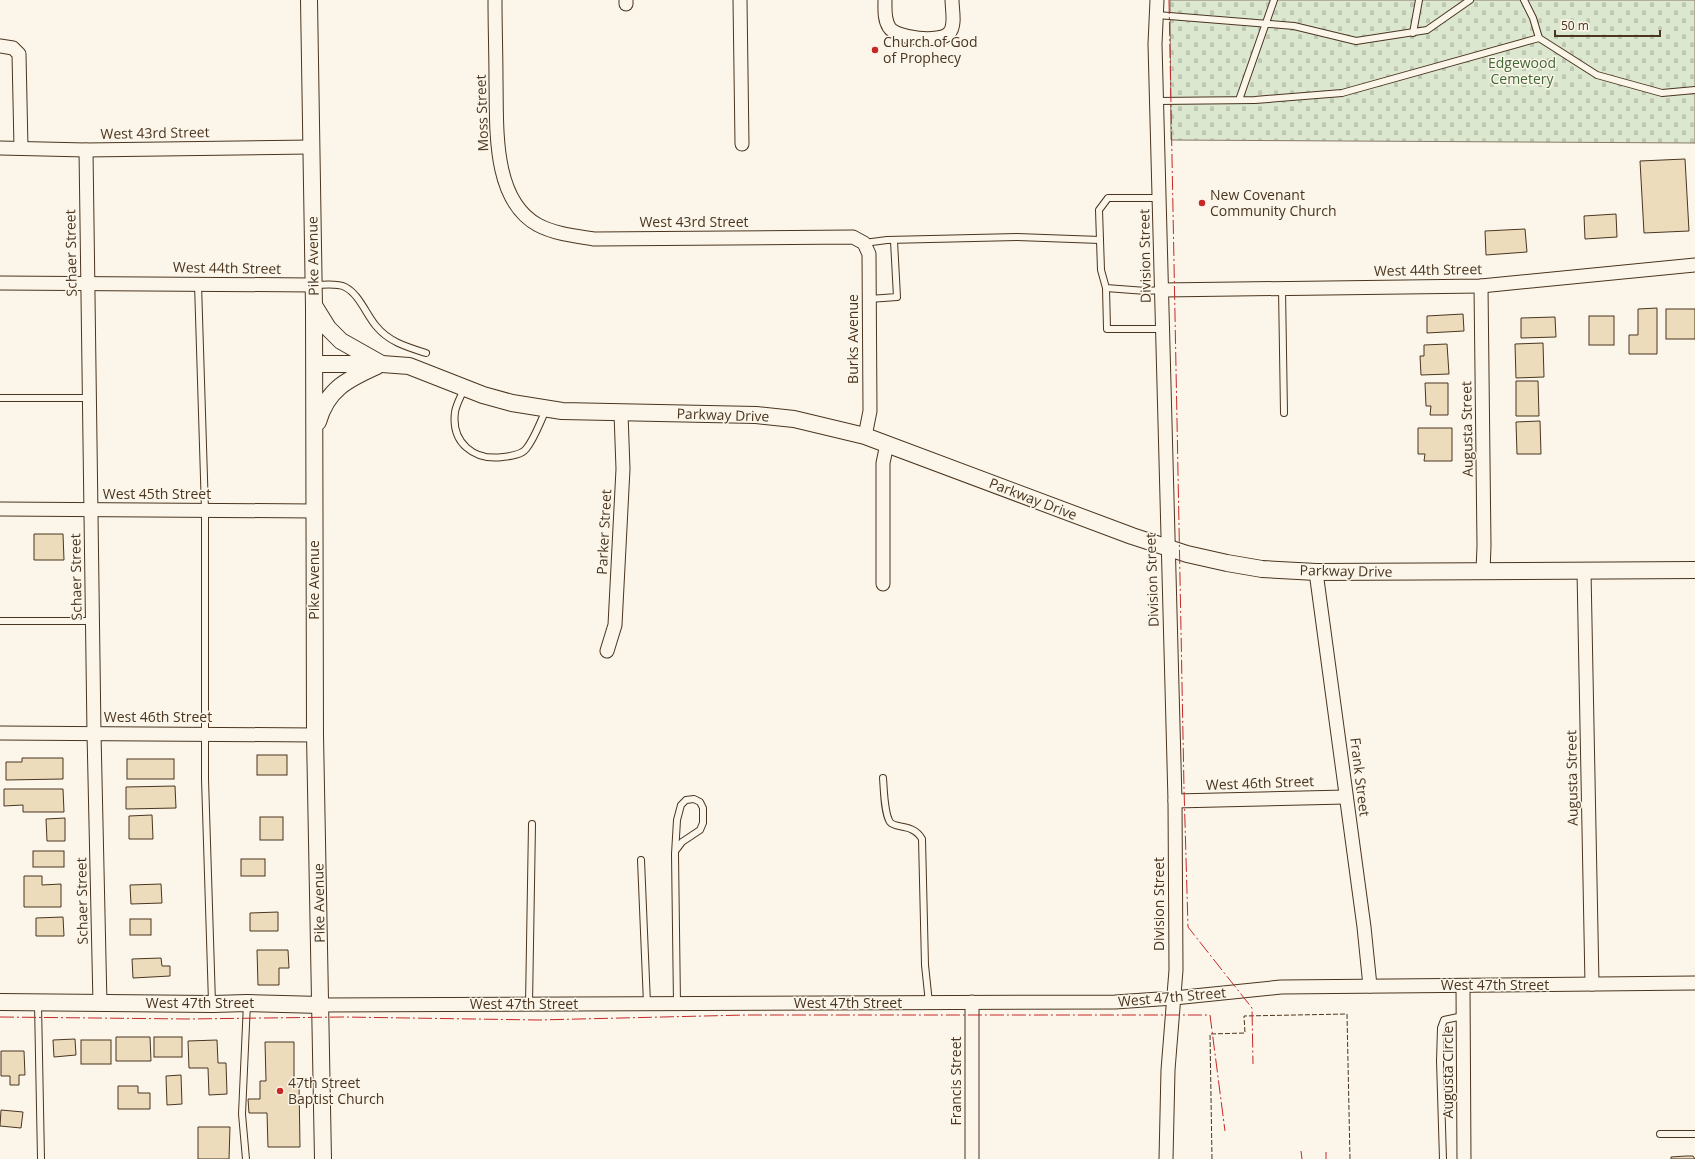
<svg xmlns="http://www.w3.org/2000/svg" width="1695" height="1159" font-family="'Open Sans',sans-serif">
  <style>
    .cemetery { fill: url(#cemetery-stones); stroke: #887966 }
    .building { fill: #ecdcbc; stroke: #4a3520 }
    .lines { fill: none; stroke-linecap: round; stroke-linejoin: round }
    .service-casing { stroke: #4a3520; stroke-width: 8 }
    .minor-casing { stroke: #4a3520; stroke-width: 15 }
    .tertiary-casing { stroke: #4a3520; stroke-width: 18 }
    .service { stroke: #fbf6e9; stroke-width: 6 }
    .minor { stroke: #fbf6e9; stroke-width: 13 }
    .tertiary { stroke: #fbf6e9; stroke-width: 16 }
    .fence { stroke: #4a3520; stroke-width: 1; stroke-dasharray: 5 2; stroke-linecap: butt }
    .power { stroke: #c62828; stroke-width: 1; stroke-dasharray: 14 3 2 3; stroke-linecap: butt }
    .poi-dot { fill: #c62828; stroke: #fbf6e9; stroke-width: 1.5 }
    .labels { text-anchor: middle; stroke-width: 3; stroke-linejoin: round; paint-order: stroke }
    .poi-label { font-size: 14px; fill: #4a3520; stroke: #fbf6e9; text-anchor: start }
    .park-label { font-size: 14px; fill: #436837; stroke: #fbf6e9 }
    .street-label { font-size: 14px; fill: #4a3520; stroke: #fbf6e9 }
  </style>
  <defs>
    <pattern id="cemetery-stones" width="16" height="16" patternUnits="userSpaceOnUse"><rect width="16" height="16" fill="#dce7d0"/><path d="M2 7V4a2 2 0 0 1 4 0v3zM10 15v-3a2 2 0 0 1 4 0v3z" fill="#bec7b2"/></pattern>
  </defs>
  <rect width="100%" height="100%" fill="#fbf6e9"/>
  <!-- cemetery -->
  <polygon class="cemetery" points="1170,0 1695,0 1695,143 1171,140"/>
  <!-- building -->
  <g class="building">
    <polygon points="1685,159 1689,231 1644,233 1640,161"/>
    <polygon points="1616,214 1617,237 1585,239 1584,216"/>
    <polygon points="1525,229 1527,252 1486,255 1485,231"/>
    <polygon points="1657,308 1657,354 1629,354 1629,335 1638,335 1638,309"/>
    <rect x="1666" y="309" width="29" height="30"/>
    <polygon points="1463,314 1464,331 1427,333 1427,316"/>
    <rect x="1589" y="316" width="25" height="29"/>
    <polygon points="1555,317 1556,337 1521,338 1521,318"/>
    <polygon points="1543,343 1544,377 1516,378 1515,344"/>
    <polygon points="1447,344 1449,374 1421,375 1420,356 1424,356 1424,345"/>
    <polygon points="1516,381 1538,381 1539,416 1516,416"/>
    <polygon points="1425,383 1448,383 1448,415 1430,415 1431,406 1426,406"/>
    <polygon points="1540,421 1541,454 1517,454 1516,422"/>
    <polygon points="1418,428 1452,428 1452,461 1424,461 1425,454 1418,454"/>
    <polygon points="34,534 63,534 64,560 34,560"/>
    <rect x="257" y="755" width="30" height="20"/>
    <polygon points="22,758 63,758 63,779 6,780 6,762 22,762"/>
    <rect x="127" y="759" width="47" height="20"/>
    <polygon points="175,786 176,808 126,809 126,787"/>
    <polygon points="4,789 63,789 64,812 23,812 23,805 4,806"/>
    <polygon points="152,815 153,839 129,839 129,816"/>
    <rect x="260" y="817" width="23" height="23"/>
    <polygon points="65,818 65,841 47,841 46,819"/>
    <rect x="33" y="851" width="31" height="16"/>
    <rect x="241" y="859" width="24" height="17"/>
    <polygon points="24,876 42,876 42,885 61,884 61,907 24,907"/>
    <polygon points="161,884 162,903 131,904 130,885"/>
    <polygon points="278,912 278,931 250,931 250,913"/>
    <polygon points="63,917 64,936 36,936 36,918"/>
    <rect x="130" y="919" width="21" height="16"/>
    <polygon points="257,950 288,950 289,968 279,968 279,985 258,985"/>
    <polygon points="161,958 162,966 170,966 170,976 133,978 132,959"/>
    <polygon points="116,1037 150,1037 151,1061 116,1061"/>
    <rect x="154" y="1037" width="28" height="20"/>
    <polygon points="75,1039 76,1055 54,1057 53,1040"/>
    <rect x="81" y="1040" width="30" height="24"/>
    <polygon points="217,1040 218,1063 226,1063 227,1094 209,1095 208,1068 189,1068 188,1041"/>
    <polygon points="265,1042 294,1042 294,1084 299,1084 300,1147 268,1147 267,1113 249,1113 248,1099 260,1099 260,1081 266,1081"/>
    <polygon points="1,1051 24,1051 25,1075 19,1075 19,1085 10,1085 10,1076 1,1076"/>
    <polygon points="181,1075 182,1104 167,1105 166,1076"/>
    <polygon points="118,1086 138,1086 138,1093 150,1093 150,1109 118,1109"/>
    <polygon points="1,1110 23,1112 21,1128 0,1126"/>
    <polygon points="198,1127 230,1127 229,1159 198,1159"/>
    <polygon points="1686,1156 1693,1156 1695,1159 1671,1159 1671,1157"/>
  </g>
  <g class="lines">
    <!-- service casing -->
    <g class="service-casing">
      <g id="service">
        <polyline points="1524,0 1533,18 1539,38 1597,75 1662,93 1695,90"/>
        <polyline points="1157,15 1294,26 1356,41 1427,30 1470,0"/>
        <polyline points="1413,33 1419,0"/>
        <polyline points="1239,100 1274,0"/>
        <polyline points="1157,101 1255,100 1342,93 1539,38"/>
        <polyline points="1159,198 1108,198 1099,210 1101,270 1106,288 1146,291 1162,290"/>
        <polyline points="864,243 887,240 1017,237 1100,240"/>
        <polyline points="198,284 205,510 205,779 212,1003"/>
        <path d="M315 285C324 285 337 283 345 287 359 294 366 314 376 326 389 342 407 347 426 353"/>
        <polyline points="1106,288 1107,329 1162,329"/>
        <polyline points="1282,289 1284,413"/>
        <polyline points="869,299 897,297 894,241"/>
        <path d="M464 389C461 396 456 405 455 412 451 443 474 461 503 457 511 456 521 455 526 449 535 438 540 422 546 410"/>
        <polyline points="0,398 90,398"/>
        <polyline points="0,621 93,621"/>
        <path d="M883 778C884 789 884 813 890 822 895 829 913 823 922 839L925 965 929 1003"/>
        <polyline points="676,850 682,842 700,830 703,823 703,808 700,802 694,799 686,800 681,805 677,820 675,854 677,1004"/>
        <polyline points="641,860 647,1004"/>
        <polyline points="38,1004 41,1159"/>
        <polyline points="529,1004 532,824"/>
        <polyline points="1660,1134 1695,1134"/>
        <polyline points="246,1159 242,1114 247,1003"/>
        <polyline points="1443,1159 1440,1061 1441,1028 1444,1020 1463,1016"/>
      </g>
    </g>
    <!-- minor casing -->
    <g class="minor-casing">
      <g id="minor">
        <path d="M495 0C495 27 496 55 496 82 497 127 492 200 538 225 555 234 576 236 594 239L853 237 864 243 869 254 870 411 865 436"/>
        <polyline points="626,0 626,4"/>
        <polyline points="740,0 742,144"/>
        <path d="M885 0C885 9 884 19 889 27 896 39 941 43 949 33 956 26 952 9 952 0"/>
        <polyline points="1157,0 1155,44 1175,801 1176,970 1168,1070 1166,1159"/>
        <polyline points="0,46 13,48 19,54 21,148"/>
        <polyline points="0,148 86,150 311,147"/>
        <polyline points="86,150 94,733 100,1004"/>
        <polyline points="0,283 313,285"/>
        <polyline points="1481,286 1484,546 1483,571"/>
        <polyline points="1162,290 1481,286 1695,265"/>
        <polyline points="0,509 314,511"/>
        <polyline points="1584,571 1592,984"/>
        <polyline points="1316,572 1364,927 1370,986"/>
        <polyline points="883,584 883,463 887,444"/>
        <polyline points="607,651 615,625 623,469 621,413"/>
        <polyline points="0,733 315,735"/>
        <polyline points="1175,801 1346,797"/>
        <polyline points="1463,986 1464,1159"/>
        <polyline points="972,1002 972,1159"/>
        <polyline points="321,1005 1115,1002 1174,998 1281,987 1695,983"/>
      </g>
    </g>
    <!-- tertiary casing -->
    <g class="tertiary-casing">
      <g id="tertiary">
        <polyline points="309,0 314,307 315,735 323,1159"/>
        <polyline points="315,307 328,328 341,341 380,363"/>
        <polyline points="315,364 382,364 409,366 483,395 512,403 562,411 756,415 794,419 865,436 1132,536 1187,554 1227,563 1262,569 1316,572 1695,570"/>
        <path d="M318 422C327 389 348 379 377 366"/>
        <polyline points="0,1002 213,1004 247,1003 321,1005"/>
      </g>
    </g>
    <!-- service -->
    <use href="#service" class="service"/>
    <!-- minor -->
    <use href="#minor" class="minor"/>
    <!-- tertiary -->
    <use href="#tertiary" class="tertiary"/>
    <!-- fence -->
    <polyline class="fence" points="1212,1159 1210,1034 1245,1033 1244,1016 1347,1014 1350,1159"/>
    <!-- power -->
    <g class="power">
      <polyline points="1169,0 1184,788 1188,927 1252,1008 1253,1064"/>
      <polyline points="0,1017 188,1019 343,1017 538,1020 746,1015 1210,1015 1225,1131"/>
      <polyline points="1301,1151 1302,1159"/>
      <polyline points="1326,1152 1326,1159"/>
    </g>
  </g>
  <!-- markers -->
  <g class="poi-dot">
    <circle cx="875" cy="50" r="4"/>
    <circle cx="1202" cy="203" r="4"/>
    <circle cx="280" cy="1091" r="4"/>
  </g>
  <g class="labels">
    <!-- poi labels -->
    <g class="poi-label">
      <text x="883" y="47">Church of God<tspan x="883" dy="16">of Prophecy</tspan></text>
      <text x="1210" y="200">New Covenant<tspan x="1210" dy="16">Community Church</tspan></text>
      <text x="288" y="1088">47th Street<tspan x="288" dy="16">Baptist Church</tspan></text>
    </g>
    <!-- park labels -->
    <g class="park-label">
      <text x="1522" y="68">Edgewood<tspan x="1522" dy="16">Cemetery</tspan></text>
    </g>
    <!-- street labels -->
    <g class="street-label">
      <text transform="translate(482 113) rotate(-92)" y="5">Moss Street</text>
      <text transform="translate(155 133) rotate(-1)" y="5">West 43rd Street</text>
      <text x="694" y="227">West 43rd Street</text>
      <text transform="translate(71 253) rotate(-91)" y="5">Schaer Street</text>
      <text transform="translate(313 256) rotate(-91)" y="5">Pike Avenue</text>
      <text transform="translate(1145 256) rotate(-91)" y="5">Division Street</text>
      <text transform="translate(227 268) rotate(1)" y="5">West 44th Street</text>
      <text transform="translate(1428 270) rotate(-1)" y="5">West 44th Street</text>
      <text transform="translate(853 339) rotate(-90)" y="5">Burks Avenue</text>
      <text transform="translate(723 415) rotate(2)" y="5">Parkway Drive</text>
      <text transform="translate(1467 429) rotate(-91)" y="5">Augusta Street</text>
      <text x="157" y="499">West 45th Street</text>
      <text transform="translate(1033 499) rotate(21)" y="5">Parkway Drive</text>
      <text transform="translate(604 532) rotate(-87)" y="5">Parker Street</text>
      <text transform="translate(1346 571) rotate(1)" y="5">Parkway Drive</text>
      <text transform="translate(76 577) rotate(-91)" y="5">Schaer Street</text>
      <text transform="translate(314 580) rotate(-90)" y="5">Pike Avenue</text>
      <text transform="translate(1152 580) rotate(-92)" y="5">Division Street</text>
      <text x="158" y="722">West 46th Street</text>
      <text transform="translate(1360 777) rotate(83)" y="5">Frank Street</text>
      <text transform="translate(1572 778) rotate(-91)" y="5">Augusta Street</text>
      <text transform="translate(1260 783) rotate(-2)" y="5">West 46th Street</text>
      <text transform="translate(82 901) rotate(-91)" y="5">Schaer Street</text>
      <text transform="translate(319 903) rotate(-91)" y="5">Pike Avenue</text>
      <text transform="translate(1159 904) rotate(-90)" y="5">Division Street</text>
      <text x="1495" y="990">West 47th Street</text>
      <text transform="translate(1172 997) rotate(-5)" y="5">West 47th Street</text>
      <text x="200" y="1008">West 47th Street</text>
      <text x="848" y="1008">West 47th Street</text>
      <text x="524" y="1009">West 47th Street</text>
      <text transform="translate(1448 1072) rotate(-90)" y="5">Augusta Circle</text>
      <text transform="translate(956 1081) rotate(-90)" y="5">Francis Street</text>
    </g>
  </g>
  <!-- scale -->
  <path d="M1555 30v6h105v-6" fill="none" stroke="#4a3520" stroke-width="2"/>
  <text x="1561" y="30" font-size="12" fill="#4a3520" stroke="#fbf6e9" stroke-width="3" paint-order="stroke">50 m</text>
</svg>
